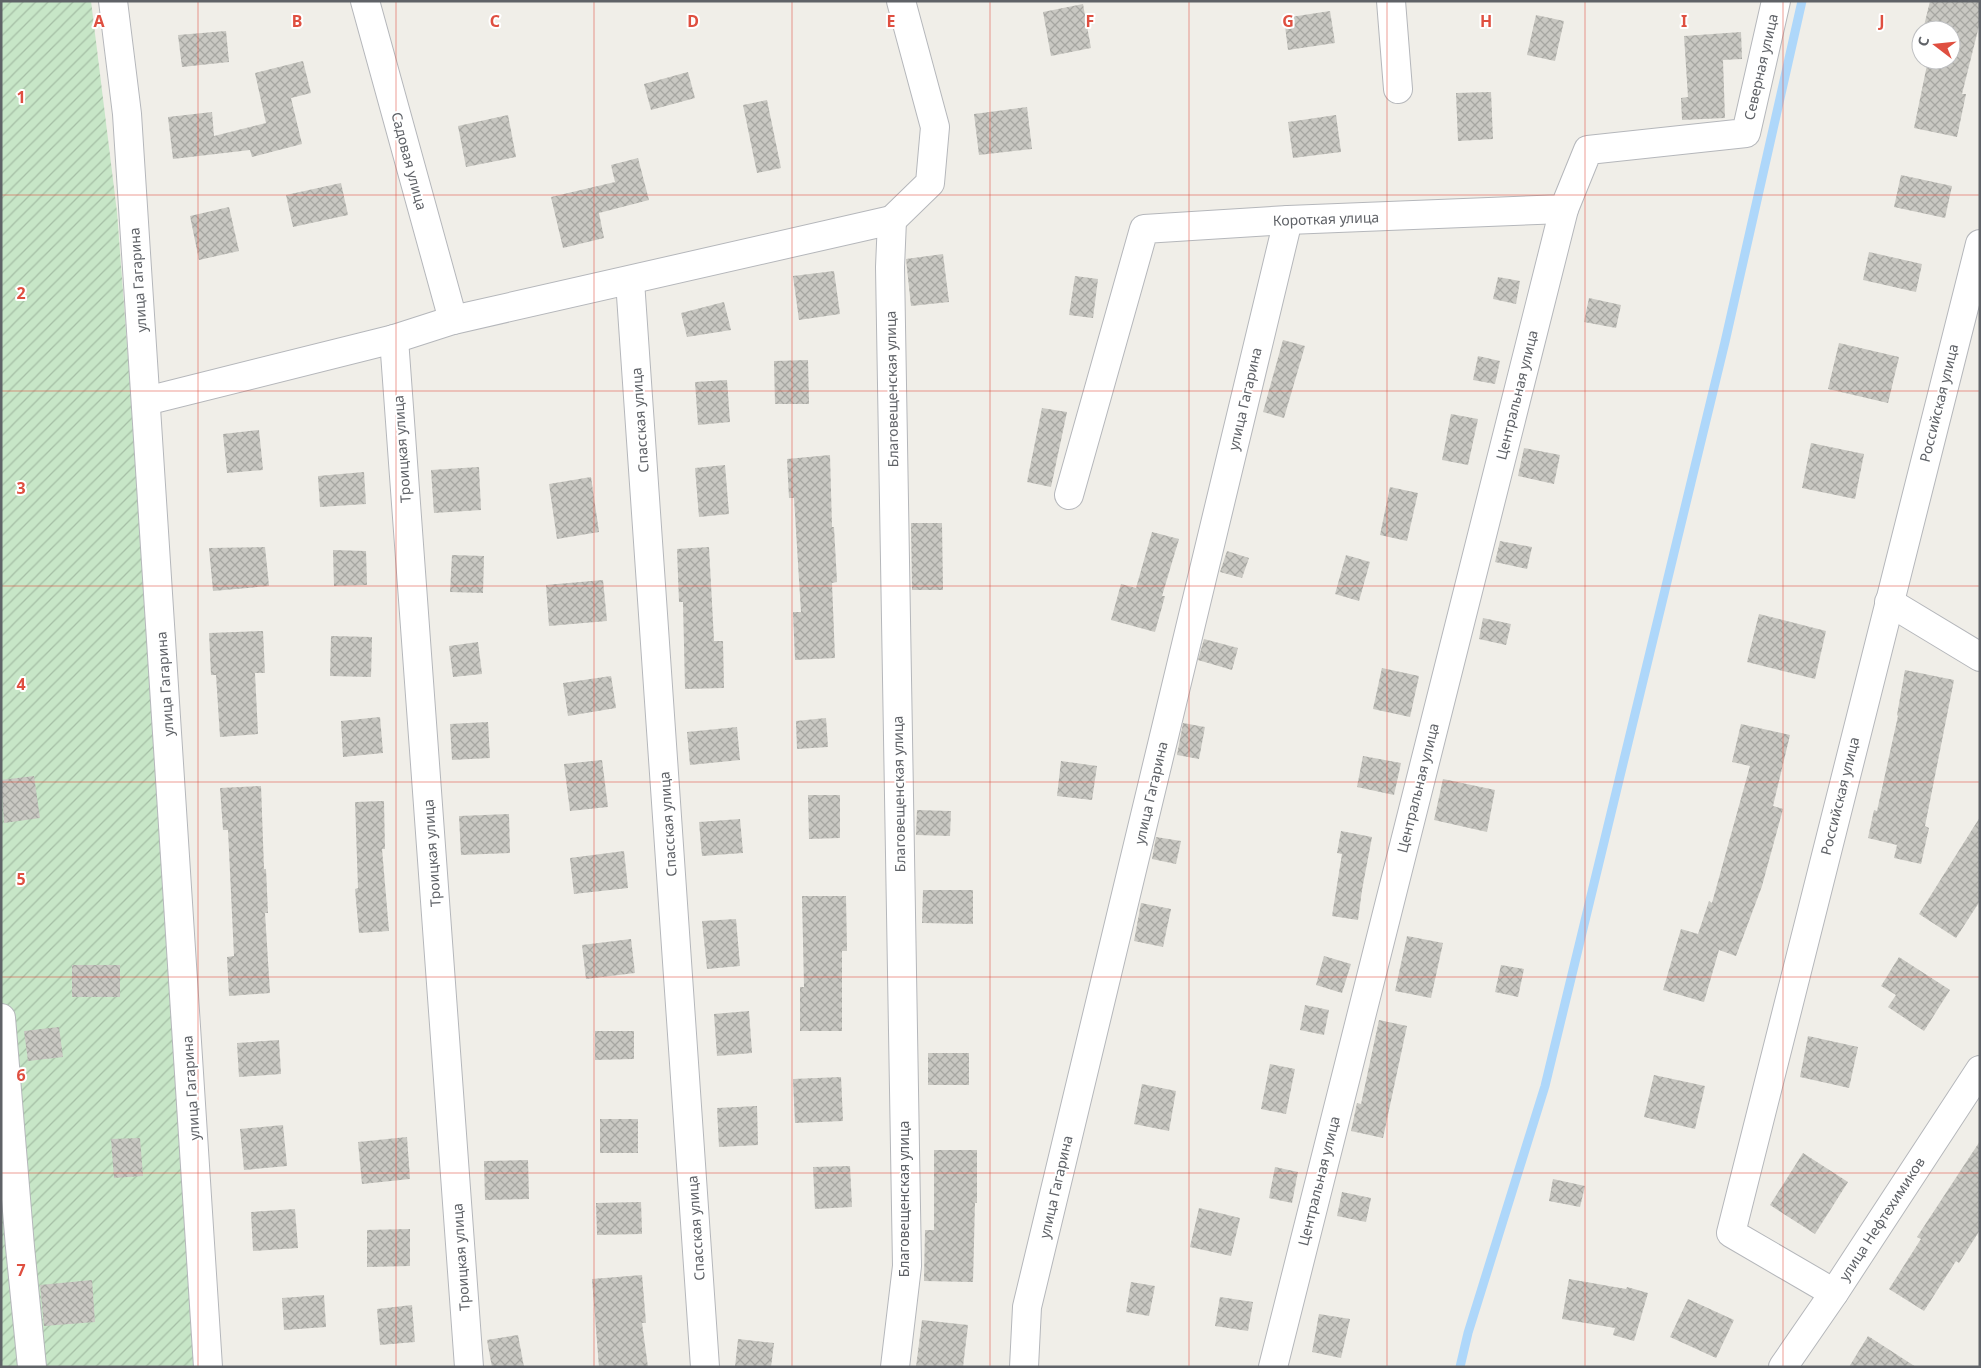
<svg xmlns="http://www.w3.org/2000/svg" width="1981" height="1368" font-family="'Noto Sans',sans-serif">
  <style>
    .garden { fill: url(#garden-furrows) }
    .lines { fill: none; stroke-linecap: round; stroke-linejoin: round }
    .stream { stroke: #aed7fa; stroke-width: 9 }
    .building { fill: url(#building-cross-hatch) }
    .minor-casing { stroke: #b5b7bb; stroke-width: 30 }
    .minor { stroke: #fff; stroke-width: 28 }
    .grid { fill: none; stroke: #df4f40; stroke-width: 1; stroke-opacity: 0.55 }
    .labels { text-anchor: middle; stroke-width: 4; stroke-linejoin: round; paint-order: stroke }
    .street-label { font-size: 14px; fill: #5f6267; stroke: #fff }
    .grid-label { font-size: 16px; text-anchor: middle; font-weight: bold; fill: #df4f40; stroke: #fff; stroke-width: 4; stroke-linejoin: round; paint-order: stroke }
  </style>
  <defs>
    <pattern id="garden-furrows" width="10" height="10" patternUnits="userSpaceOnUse" patternTransform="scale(1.25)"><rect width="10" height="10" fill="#c7e6c7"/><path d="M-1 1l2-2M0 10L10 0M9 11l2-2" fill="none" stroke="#a5bea5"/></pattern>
    <pattern id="building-cross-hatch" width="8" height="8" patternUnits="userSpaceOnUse" patternTransform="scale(1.25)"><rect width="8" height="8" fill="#c9c8c2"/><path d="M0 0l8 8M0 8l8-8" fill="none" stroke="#a6a6a1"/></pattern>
  </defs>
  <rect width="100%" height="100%" fill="#f0eee8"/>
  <!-- garden -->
  <polygon class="garden" points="1,1 91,1 117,212 183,1083 196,1367 1,1367"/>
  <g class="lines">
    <!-- stream -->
    <polyline class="stream" points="1460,1367 1468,1333 1545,1086 1725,342 1802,1"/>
  </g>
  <!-- building -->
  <g class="building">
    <polygon points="1930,1 1980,1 1980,22 1962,94 1966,94 1957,137 1914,128 1928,60 1951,60 1951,30 1923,30"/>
    <polygon points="1083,4 1091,48 1051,56 1043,12"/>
    <polygon points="1330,11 1335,43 1288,50 1284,18"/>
    <polygon points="1536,15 1564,21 1555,61 1527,55"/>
    <polygon points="226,31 229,62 182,67 178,35"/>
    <polygon points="1741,32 1742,59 1723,60 1725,118 1682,120 1681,98 1688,97 1684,36"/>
    <polygon points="303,61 311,93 291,98 302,144 252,157 250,150 173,159 168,117 212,112 214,136 266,123 255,73"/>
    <polygon points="688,72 695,98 651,110 644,84"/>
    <polygon points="1491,92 1493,139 1458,141 1456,93"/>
    <polygon points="767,100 781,168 757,173 743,105"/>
    <polygon points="1027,107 1032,149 979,155 974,114"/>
    <polygon points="508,115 516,157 466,167 458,126"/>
    <polygon points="1336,115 1341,152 1293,158 1288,122"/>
    <polygon points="638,158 649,200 599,213 604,238 563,248 551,197 615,182 611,165"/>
    <polygon points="1901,175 1952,186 1945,218 1894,207"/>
    <polygon points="341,183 348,215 293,227 286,195"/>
    <polygon points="229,207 239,251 199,260 190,216"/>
    <polygon points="1869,252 1922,264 1916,292 1863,280"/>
    <polygon points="943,254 949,302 911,306 906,259"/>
    <polygon points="834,271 840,314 799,320 793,276"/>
    <polygon points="1075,276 1098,279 1093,318 1069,315"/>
    <polygon points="1498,277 1520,281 1516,304 1493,299"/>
    <polygon points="1589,298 1621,305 1616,328 1584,322"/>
    <polygon points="724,302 731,330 687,337 681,313"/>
    <polygon points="1283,340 1305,346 1284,418 1263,412"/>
    <polygon points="1839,343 1899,357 1888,403 1828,389"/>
    <polygon points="1478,356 1500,361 1495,384 1473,380"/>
    <polygon points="808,360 809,404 775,404 774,361"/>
    <polygon points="727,380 730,422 698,425 695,382"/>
    <polygon points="1042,408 1067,412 1051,487 1027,482"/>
    <polygon points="1451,414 1478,419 1468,465 1442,460"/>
    <polygon points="259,430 263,470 227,473 223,434"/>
    <polygon points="1811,443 1864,454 1855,499 1802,488"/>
    <polygon points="1524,448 1560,455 1554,484 1518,476"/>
    <polygon points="830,455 832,527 834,527 837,582 832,583 835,658 795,660 793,612 801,612 794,498 789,498 787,459"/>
    <polygon points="725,465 729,514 699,517 695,468"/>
    <polygon points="479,467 481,510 434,513 431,470"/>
    <polygon points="364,472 366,504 320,507 318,476"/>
    <polygon points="591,477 599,532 557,539 549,484"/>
    <polygon points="1390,487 1418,493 1407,541 1380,535"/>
    <polygon points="911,523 942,523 943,590 912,590"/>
    <polygon points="1152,532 1179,539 1162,596 1165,596 1155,632 1111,620 1121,584 1136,588"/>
    <polygon points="1500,541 1532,547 1527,569 1495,562"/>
    <polygon points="265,547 269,586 213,591 209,548"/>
    <polygon points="709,547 714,641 723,641 724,688 685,689 683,602 679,602 677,549"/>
    <polygon points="333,550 366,551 367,585 334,586"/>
    <polygon points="1227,551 1249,558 1242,578 1220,572"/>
    <polygon points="452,555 484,556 483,593 450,592"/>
    <polygon points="1346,555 1370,562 1359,601 1335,594"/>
    <polygon points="603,580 607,621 549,626 546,585"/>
    <polygon points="1759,614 1826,631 1815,679 1747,662"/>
    <polygon points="1483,618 1511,624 1506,645 1479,639"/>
    <polygon points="263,631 265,673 255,673 258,734 220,737 216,675 211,675 209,633"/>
    <polygon points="331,636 372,637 371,677 330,676"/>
    <polygon points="1204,639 1238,648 1232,670 1198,660"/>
    <polygon points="478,642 482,674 453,677 449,646"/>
    <polygon points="1382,668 1419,676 1410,717 1373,709"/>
    <polygon points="1905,670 1954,680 1925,826 1929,828 1921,864 1894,858 1897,845 1868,838 1874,810 1877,811 1898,716 1897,715"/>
    <polygon points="611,676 616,708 568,716 563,683"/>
    <polygon points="380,717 383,753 343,757 341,721"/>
    <polygon points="826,718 828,747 797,749 796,721"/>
    <polygon points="488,722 490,758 452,760 450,724"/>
    <polygon points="1183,723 1205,727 1199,759 1177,755"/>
    <polygon points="1741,724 1790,735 1773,806 1783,809 1762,886 1736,956 1719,950 1704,1002 1663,990 1681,929 1698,934 1709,901 1712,903 1750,766 1732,762"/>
    <polygon points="737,727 740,760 690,765 687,732"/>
    <polygon points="1363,756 1401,763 1394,795 1357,787"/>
    <polygon points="602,760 608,807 570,811 564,764"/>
    <polygon points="1061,761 1097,766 1092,800 1057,796"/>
    <polygon points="34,776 40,818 4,823 1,780"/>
    <polygon points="1443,779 1495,790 1487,832 1434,820"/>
    <polygon points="261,786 264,869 266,869 268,913 265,913 270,993 229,996 227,957 234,956 228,830 223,830 220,788"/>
    <polygon points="808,795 840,795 840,838 809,839"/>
    <polygon points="384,801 385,849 382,849 389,931 359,933 355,889 358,888 355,802"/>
    <polygon points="917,810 951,811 950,836 916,835"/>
    <polygon points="509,814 510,853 461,855 459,816"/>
    <polygon points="1980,817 1980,901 1956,938 1919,914"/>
    <polygon points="740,819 743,853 702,856 699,822"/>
    <polygon points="1341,831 1372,837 1362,890 1358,920 1332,916 1342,854 1337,853"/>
    <polygon points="1156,837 1181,841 1176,864 1152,859"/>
    <polygon points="624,851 628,888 574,894 570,858"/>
    <polygon points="923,890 973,890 973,924 922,923"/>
    <polygon points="802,896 846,896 847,951 842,951 842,1031 800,1031 800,987 804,987"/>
    <polygon points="1141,903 1171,909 1163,947 1134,941"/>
    <polygon points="736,919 740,966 707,969 702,921"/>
    <polygon points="1407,936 1443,943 1431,998 1395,991"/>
    <polygon points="631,939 635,973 586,979 582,945"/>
    <polygon points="1324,956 1351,964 1342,993 1316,985"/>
    <polygon points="1899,957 1950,990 1924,1031 1888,1007 1896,995 1881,986"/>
    <rect x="72" y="965" width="48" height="32"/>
    <polygon points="1501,965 1524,969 1518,997 1495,992"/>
    <polygon points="1305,1005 1329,1010 1324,1035 1300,1030"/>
    <polygon points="749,1011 752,1053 717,1056 714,1014"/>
    <polygon points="1379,1020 1407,1026 1383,1138 1351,1131 1357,1103 1361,1104"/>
    <polygon points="59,1027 63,1057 28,1061 24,1031"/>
    <polygon points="595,1031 634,1031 634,1059 595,1060"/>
    <polygon points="1808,1036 1858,1047 1849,1088 1800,1077"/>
    <polygon points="279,1040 281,1074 239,1077 237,1043"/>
    <rect x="928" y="1053" width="41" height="32"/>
    <polygon points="1270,1064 1295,1069 1286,1114 1261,1109"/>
    <polygon points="1654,1075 1705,1086 1695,1129 1644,1117"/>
    <polygon points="841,1077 843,1121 795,1123 793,1079"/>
    <polygon points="1142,1084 1176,1091 1169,1131 1134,1124"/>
    <polygon points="757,1106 758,1145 719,1147 717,1108"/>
    <rect x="600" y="1119" width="38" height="34"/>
    <polygon points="283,1125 287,1166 244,1170 240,1129"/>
    <polygon points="407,1137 410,1179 362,1184 358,1142"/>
    <polygon points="140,1138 143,1176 114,1178 111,1139"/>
    <polygon points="1980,1141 1980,1230 1959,1263 1956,1261 1924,1311 1889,1289 1921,1239 1917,1237"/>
    <polygon points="934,1150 977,1150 977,1203 975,1203 973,1282 924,1281 925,1230 934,1230"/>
    <polygon points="1803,1153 1848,1182 1815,1234 1770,1205"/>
    <polygon points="528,1160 529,1199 485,1200 484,1161"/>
    <polygon points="850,1166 852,1207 815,1209 813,1167"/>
    <polygon points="1275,1167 1298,1172 1292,1203 1269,1198"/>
    <polygon points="1553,1179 1585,1186 1580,1207 1549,1201"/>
    <polygon points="1342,1192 1371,1198 1366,1222 1337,1216"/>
    <polygon points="641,1202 642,1234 597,1235 596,1203"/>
    <polygon points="1199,1208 1240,1218 1231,1256 1190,1247"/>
    <polygon points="295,1209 298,1248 253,1251 251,1212"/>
    <polygon points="410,1229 410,1266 367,1267 367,1230"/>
    <polygon points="642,1275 646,1323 642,1323 648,1367 599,1367 592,1279"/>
    <polygon points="1569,1279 1626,1289 1627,1287 1648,1293 1634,1341 1613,1335 1615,1328 1562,1319"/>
    <polygon points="92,1280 95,1322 44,1326 40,1285"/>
    <polygon points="1131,1282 1155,1286 1149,1316 1126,1312"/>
    <polygon points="324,1295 326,1327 284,1330 282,1298"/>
    <polygon points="1220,1297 1253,1302 1248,1331 1215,1326"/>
    <polygon points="1688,1299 1734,1320 1716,1358 1670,1337"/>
    <polygon points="412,1305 415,1342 380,1345 377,1309"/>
    <polygon points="1319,1314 1350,1319 1341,1358 1312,1352"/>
    <polygon points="922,1320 968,1325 963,1367 916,1367"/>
    <polygon points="518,1335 524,1367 492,1367 487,1340"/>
    <polygon points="1868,1336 1916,1367 1849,1367"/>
    <polygon points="738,1339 774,1343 771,1367 735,1367"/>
  </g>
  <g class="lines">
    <!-- minor casing -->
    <g class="minor-casing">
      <g id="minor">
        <polyline points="113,1 127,114 208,1367"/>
        <polyline points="365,1 453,320"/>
        <polyline points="1391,1 1398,89"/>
        <polyline points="892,220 890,267 907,1266 895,1367"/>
        <polyline points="892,220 930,183 935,127 901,1"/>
        <polyline points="630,281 705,1367"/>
        <polyline points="394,339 469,1367"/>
        <polyline points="146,401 394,339 453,320 892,220"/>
        <polyline points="1069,495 1144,229 1288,220 1564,209 1588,150 1746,133 1776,1"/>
        <polyline points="1889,602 1980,657"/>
        <polyline points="1,1018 20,1247 32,1367"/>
        <polyline points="1834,1293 1731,1233 1980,244"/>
        <polyline points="1024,1367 1027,1307 1288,220"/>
        <polyline points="1273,1367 1564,209"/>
        <polyline points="1783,1367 1834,1293 1980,1070"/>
      </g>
    </g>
    <!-- minor -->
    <use href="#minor" class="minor"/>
  </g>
  <!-- grid -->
  <path class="grid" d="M198 1V1367M396 1V1367M594 1V1367M792 1V1367M990 1V1367M1189 1V1367M1387 1V1367M1585 1V1367M1783 1V1367M1 195H1980M1 391H1980M1 586H1980M1 782H1980M1 977H1980M1 1173H1980"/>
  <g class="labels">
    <!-- street labels -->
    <g class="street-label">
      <text transform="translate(1761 67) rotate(-77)" y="5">Северная улица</text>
      <text transform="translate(409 161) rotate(75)" y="5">Садовая улица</text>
      <text transform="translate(1326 219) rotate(-2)" y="5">Короткая улица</text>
      <text transform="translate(138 280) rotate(-94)" y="5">улица Гагарина</text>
      <text transform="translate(892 389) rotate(-91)" y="5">Благовещенская улица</text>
      <text transform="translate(1517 395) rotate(-76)" y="5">Центральная улица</text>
      <text transform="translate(1245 399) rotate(-77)" y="5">улица Гагарина</text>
      <text transform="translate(1939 403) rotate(-76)" y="5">Российская улица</text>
      <text transform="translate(640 420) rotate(-94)" y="5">Спасская улица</text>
      <text transform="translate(402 449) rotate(-94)" y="5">Троицкая улица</text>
      <text transform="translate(165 684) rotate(-94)" y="5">улица Гагарина</text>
      <text transform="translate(1418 788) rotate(-76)" y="5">Центральная улица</text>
      <text transform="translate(1151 793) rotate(-77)" y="5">улица Гагарина</text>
      <text transform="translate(899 794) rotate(-91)" y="5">Благовещенская улица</text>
      <text transform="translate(1840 796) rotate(-76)" y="5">Российская улица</text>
      <text transform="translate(668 824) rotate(-94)" y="5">Спасская улица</text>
      <text transform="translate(432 853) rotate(-94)" y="5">Троицкая улица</text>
      <text transform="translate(191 1088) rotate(-94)" y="5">улица Гагарина</text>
      <text transform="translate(1319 1181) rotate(-76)" y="5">Центральная улица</text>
      <text transform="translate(1056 1187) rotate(-77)" y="5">улица Гагарина</text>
      <text transform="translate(904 1199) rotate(-90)" y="5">Благовещенская улица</text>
      <text transform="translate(1882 1219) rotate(-57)" y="5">улица Нефтехимиков</text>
      <text transform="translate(696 1228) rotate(-94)" y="5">Спасская улица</text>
      <text transform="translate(461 1257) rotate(-94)" y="5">Троицкая улица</text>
    </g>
  </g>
  <g class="grid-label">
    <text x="99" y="27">A</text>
    <text x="297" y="27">B</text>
    <text x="495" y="27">C</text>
    <text x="693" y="27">D</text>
    <text x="891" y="27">E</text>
    <text x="1090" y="27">F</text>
    <text x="1288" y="27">G</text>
    <text x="1486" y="27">H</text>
    <text x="1684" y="27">I</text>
    <text x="1882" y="27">J</text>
    <text x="21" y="103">1</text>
    <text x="21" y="299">2</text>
    <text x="21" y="494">3</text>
    <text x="21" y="690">4</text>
    <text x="21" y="885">5</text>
    <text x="21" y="1081">6</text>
    <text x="21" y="1276">7</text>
  </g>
  <!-- border -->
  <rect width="1981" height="1368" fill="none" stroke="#5f6267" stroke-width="5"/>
  <!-- north arrow -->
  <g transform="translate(1936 45) rotate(286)"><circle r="24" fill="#ffffff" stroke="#bfc0c2"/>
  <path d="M0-4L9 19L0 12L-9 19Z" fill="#df4f40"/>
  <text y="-8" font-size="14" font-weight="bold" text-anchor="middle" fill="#5f6267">С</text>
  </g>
</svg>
